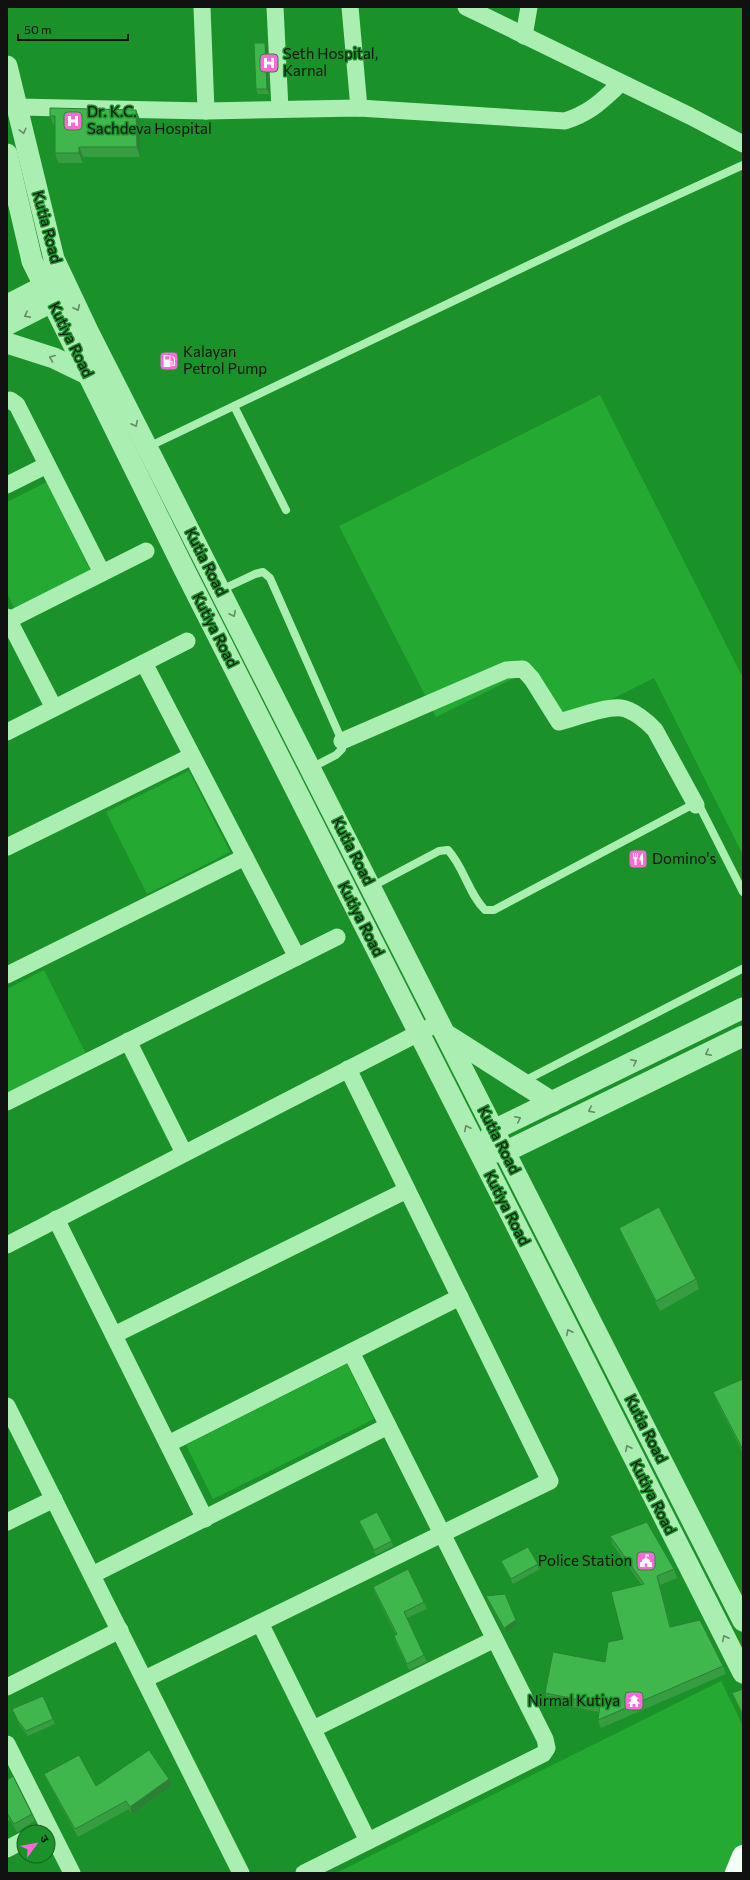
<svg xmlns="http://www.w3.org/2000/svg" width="750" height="1880" font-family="Commissioner,'Noto Sans Devanagari',sans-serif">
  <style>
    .green { fill: #24aa32 }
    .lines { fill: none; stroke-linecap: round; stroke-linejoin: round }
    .service { stroke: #abeeb1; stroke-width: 8 }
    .minor { stroke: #abeeb1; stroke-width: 17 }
    .tertiary { stroke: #abeeb1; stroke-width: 21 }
    .primary { stroke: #f2fff4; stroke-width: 22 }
    .wall { fill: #369d41 }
    .shaded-wall { fill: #2c8035 }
    .building { fill: #3fb74c; stroke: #2c8035 }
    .oneway { stroke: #668b69 }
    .labels { text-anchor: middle; stroke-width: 3; stroke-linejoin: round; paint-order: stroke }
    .poi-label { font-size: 15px; fill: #111; stroke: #1b9129; text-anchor: start }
    .street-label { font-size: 15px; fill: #111; stroke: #1b9129 }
  </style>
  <rect width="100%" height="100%" fill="#1b9129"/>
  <!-- green -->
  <g class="green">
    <polygon points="600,395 743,678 743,855 654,678 556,727 528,671 436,717 339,526"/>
    <polygon points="47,482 90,570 14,608 7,593 7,502"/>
    <polygon points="189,771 230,852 147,894 106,812"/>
    <polygon points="44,970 86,1054 7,1093 7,989"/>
    <polygon points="347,1364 374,1419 213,1499 186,1445"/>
    <polygon points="721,1681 743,1726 743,1873 336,1873"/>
  </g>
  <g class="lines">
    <!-- service -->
    <g class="service">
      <polyline points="234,406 286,510"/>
      <polyline points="148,447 625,219 743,165"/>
      <polyline points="221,590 255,574 263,572 270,578 342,741 342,749 336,755 311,768"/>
      <path d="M371 887 439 851 448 850C464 867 468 893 485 910H494L690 806 696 805 701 809 743 892"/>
      <polyline points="524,1081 742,969"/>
    </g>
    <!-- minor -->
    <g class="minor">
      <polyline points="202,7 206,111"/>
      <polyline points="275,7 280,109"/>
      <polyline points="350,7 359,108"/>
      <polyline points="466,7 690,116 743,144"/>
      <polyline points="524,36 529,7"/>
      <path d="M18 107 206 111 359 108 565 121C592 112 601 101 621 83"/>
      <polyline points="7,401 10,400 17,405 102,573"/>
      <polyline points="7,485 47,465"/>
      <polyline points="7,617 54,708"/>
      <polyline points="9,620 146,551"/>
      <polyline points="144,663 297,957"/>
      <polyline points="7,732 187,641"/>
      <path d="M342 741 506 670 523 669 532 679 559 722C575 718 606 706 621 708 632 709 648 722 655 730L696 805"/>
      <polyline points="7,847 192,756"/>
      <polyline points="7,975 245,857"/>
      <polyline points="128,1041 184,1153"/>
      <polyline points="7,1102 337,937"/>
      <polyline points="56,1219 205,1519"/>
      <polyline points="7,1245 440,1022"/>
      <polyline points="114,1335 407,1190"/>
      <polyline points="7,1406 241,1873"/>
      <polyline points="168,1444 460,1297"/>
      <polyline points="7,1522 54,1499"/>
      <polyline points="92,1575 388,1426"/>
      <polyline points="260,1623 368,1841"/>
      <polyline points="145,1679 550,1481 348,1069"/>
      <polyline points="7,1687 120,1630"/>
      <polyline points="313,1729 495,1639"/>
      <polyline points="7,1744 72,1873"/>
      <polyline points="7,1849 24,1840"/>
      <polyline points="304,1873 543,1754 547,1748 545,1739 351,1352"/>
    </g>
    <!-- tertiary -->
    <g class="tertiary">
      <polyline points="7,66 54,259 88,331 743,1621"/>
      <polyline points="7,154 32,261 184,569 743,1673"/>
      <polyline points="7,305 44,286 58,286"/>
      <polyline points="7,325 52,302 61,292"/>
      <polyline points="7,343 54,358 87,374"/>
      <polyline points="447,1035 552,1102"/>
      <polyline points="486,1143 494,1130 743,1008"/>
      <polyline points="492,1152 505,1152 743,1036"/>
    </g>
    <!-- primary -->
    <polyline class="primary" points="736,1873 743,1856"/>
  </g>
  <!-- wall -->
  <g class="wall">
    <polygon points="267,48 269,94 258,94 256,89"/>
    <polygon points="136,110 140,120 140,157 83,157 83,163 58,163 55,153 55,126 54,126 50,116"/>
    <polygon points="619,1228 696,1279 699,1289 660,1311 623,1237"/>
    <polygon points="743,1379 743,1453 717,1402 713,1392"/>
    <polygon points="359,1521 392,1541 393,1546 376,1555 361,1526"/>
    <polygon points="610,1536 674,1569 677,1578 660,1585 671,1627 723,1666 726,1674 601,1728 598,1720 599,1712 548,1702 545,1693 605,1662 623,1639 641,1584 613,1545"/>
    <polygon points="501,1561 538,1564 540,1569 513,1584 503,1566"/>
    <polygon points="373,1587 424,1602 427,1609 407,1618 424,1655 427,1662 409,1670 396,1643 394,1636 396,1635 375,1593"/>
    <polygon points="486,1596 517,1625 506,1633 488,1601"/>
    <polygon points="743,1689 743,1717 734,1698 732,1693"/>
    <polygon points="12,1709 53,1719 55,1724 28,1736 20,1726"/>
    <polygon points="44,1774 96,1786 169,1779 172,1786 132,1814 129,1809 78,1837 47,1781"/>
    <polygon points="7,1780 32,1814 35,1821 17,1832 10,1820 8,1821 7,1820"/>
  </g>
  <!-- shaded-wall -->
  <g class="shaded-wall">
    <polygon points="265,43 267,48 269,94 267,89"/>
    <polygon points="136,110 140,120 140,157 137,147"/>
    <polygon points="79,147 83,157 83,163 79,153"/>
    <polygon points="657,1576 660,1585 673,1636 670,1627"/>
    <polygon points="516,1620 517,1625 506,1633 504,1628"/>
    <polygon points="169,1779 172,1786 132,1814 130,1807"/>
  </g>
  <!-- building -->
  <g class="building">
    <polygon points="254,43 265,43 267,89 256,89"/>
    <polygon points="50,108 136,110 137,147 79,147 79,153 55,153 55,116 50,116"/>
    <polygon points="659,1207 696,1279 656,1301 619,1228"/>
    <polygon points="743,1379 743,1450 713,1392"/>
    <polygon points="377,1512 392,1541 374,1550 359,1521"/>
    <polygon points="647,1522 674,1569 657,1576 670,1627 700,1620 723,1666 598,1720 600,1704 545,1693 553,1652 605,1662 608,1642 623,1639 611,1592 644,1584 610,1536"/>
    <polygon points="528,1547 538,1564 511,1579 501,1561"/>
    <polygon points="408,1569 424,1602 404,1612 424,1655 407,1664 394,1636 397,1634 373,1587"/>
    <polygon points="505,1594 516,1620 504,1628 486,1596"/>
    <polygon points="743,1689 743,1715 732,1693"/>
    <polygon points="43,1696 53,1719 26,1731 18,1721 12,1709"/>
    <polygon points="149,1750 169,1779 130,1807 126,1801 75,1829 44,1774 79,1755 96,1786"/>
    <polygon points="13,1776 32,1814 14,1824 7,1813 7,1780"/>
  </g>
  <!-- one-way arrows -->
  <defs><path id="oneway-chevron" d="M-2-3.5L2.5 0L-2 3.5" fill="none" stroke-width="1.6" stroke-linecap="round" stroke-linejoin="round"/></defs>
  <g class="oneway">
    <use href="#oneway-chevron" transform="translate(23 131) rotate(77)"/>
    <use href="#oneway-chevron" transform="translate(77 308) rotate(65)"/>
    <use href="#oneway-chevron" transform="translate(27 315) rotate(153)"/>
    <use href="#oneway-chevron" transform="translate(52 358) rotate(-159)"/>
    <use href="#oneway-chevron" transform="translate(135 424) rotate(63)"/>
    <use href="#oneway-chevron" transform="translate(233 614) rotate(63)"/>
    <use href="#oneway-chevron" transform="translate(708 1053) rotate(154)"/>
    <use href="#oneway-chevron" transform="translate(634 1062) rotate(-26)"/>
    <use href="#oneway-chevron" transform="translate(591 1110) rotate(154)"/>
    <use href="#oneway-chevron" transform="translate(518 1119) rotate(-26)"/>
    <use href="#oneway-chevron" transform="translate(467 1128) rotate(-117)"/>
    <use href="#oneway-chevron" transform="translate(569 1332) rotate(-117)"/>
    <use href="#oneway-chevron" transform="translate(628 1448) rotate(-117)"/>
    <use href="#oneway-chevron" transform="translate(725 1638) rotate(-117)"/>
  </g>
  <!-- icons -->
  <defs>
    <g id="hospital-square" transform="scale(1)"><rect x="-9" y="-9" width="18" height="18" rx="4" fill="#ff68d7" stroke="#1b9129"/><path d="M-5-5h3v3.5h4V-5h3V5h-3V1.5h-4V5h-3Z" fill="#fff"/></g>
    <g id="fuel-square" transform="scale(1)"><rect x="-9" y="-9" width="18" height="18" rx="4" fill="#ff68d7" stroke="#1b9129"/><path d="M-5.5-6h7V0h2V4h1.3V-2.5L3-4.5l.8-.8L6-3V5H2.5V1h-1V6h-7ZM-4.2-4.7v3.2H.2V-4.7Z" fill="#fff"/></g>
    <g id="restaurant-square" transform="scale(1)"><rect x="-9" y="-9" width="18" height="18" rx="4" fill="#ff68d7" stroke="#1b9129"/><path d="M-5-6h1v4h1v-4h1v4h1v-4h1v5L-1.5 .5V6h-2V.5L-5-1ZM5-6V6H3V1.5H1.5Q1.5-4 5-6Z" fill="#fff"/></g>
    <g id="civic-square" transform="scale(1)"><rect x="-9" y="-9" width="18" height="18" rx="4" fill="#ff68d7" stroke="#1b9129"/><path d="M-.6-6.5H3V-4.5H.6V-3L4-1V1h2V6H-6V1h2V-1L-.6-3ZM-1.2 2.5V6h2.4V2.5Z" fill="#fff"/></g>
    <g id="temple-square" transform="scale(1)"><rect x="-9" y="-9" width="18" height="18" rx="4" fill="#ff68d7" stroke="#1b9129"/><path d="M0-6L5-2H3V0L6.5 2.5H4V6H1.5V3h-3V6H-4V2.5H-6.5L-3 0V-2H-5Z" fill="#fff"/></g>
  </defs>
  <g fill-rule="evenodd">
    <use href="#hospital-square" x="269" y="63"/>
    <use href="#hospital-square" x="73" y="121"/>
    <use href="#fuel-square" x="169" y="361"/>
    <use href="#restaurant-square" x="638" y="859"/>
    <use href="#civic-square" x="646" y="1561"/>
    <use href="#temple-square" x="634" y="1701"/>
  </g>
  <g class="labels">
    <!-- poi labels -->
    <g class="poi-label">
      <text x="283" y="59">Seth Hospital,<tspan x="283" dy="17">Karnal</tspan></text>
      <text x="87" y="117">Dr. K.C.<tspan x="87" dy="17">Sachdeva Hospital</tspan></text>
      <text x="183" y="357">Kalayan<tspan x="183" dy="17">Petrol Pump</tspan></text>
      <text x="652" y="864">Domino's</text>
      <text x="632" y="1566" text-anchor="end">Police Station</text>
      <text x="620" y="1706" text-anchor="end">Nirmal Kutiya</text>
    </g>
    <!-- street labels -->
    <g class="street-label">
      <text transform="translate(47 227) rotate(75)" y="5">Kutia Road</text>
      <text transform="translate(71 340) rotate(64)" y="5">Kutiya Road</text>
      <text transform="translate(206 562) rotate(63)" y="5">Kutia Road</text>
      <text transform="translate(215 630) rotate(63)" y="5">Kutiya Road</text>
      <text transform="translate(353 851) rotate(63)" y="5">Kutia Road</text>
      <text transform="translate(361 919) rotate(63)" y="5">Kutiya Road</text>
      <text transform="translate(499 1140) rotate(63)" y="5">Kutia Road</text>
      <text transform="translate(507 1208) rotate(63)" y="5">Kutiya Road</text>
      <text transform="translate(646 1429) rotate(63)" y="5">Kutia Road</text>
      <text transform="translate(653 1497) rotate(63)" y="5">Kutiya Road</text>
    </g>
  </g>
  <!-- border -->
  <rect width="750" height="1880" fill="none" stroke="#111111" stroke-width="16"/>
  <!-- north arrow -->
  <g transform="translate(36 1844) rotate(58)"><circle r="19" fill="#1b9129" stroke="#175e1f"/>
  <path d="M0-3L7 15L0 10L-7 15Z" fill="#ff68d7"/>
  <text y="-6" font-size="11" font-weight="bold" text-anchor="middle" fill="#111111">उ</text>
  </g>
  <!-- scale -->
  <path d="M18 34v6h110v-6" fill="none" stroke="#111111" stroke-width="2"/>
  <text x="24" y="34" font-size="12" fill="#111111" stroke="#1b9129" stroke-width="3" paint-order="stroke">50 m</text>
</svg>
